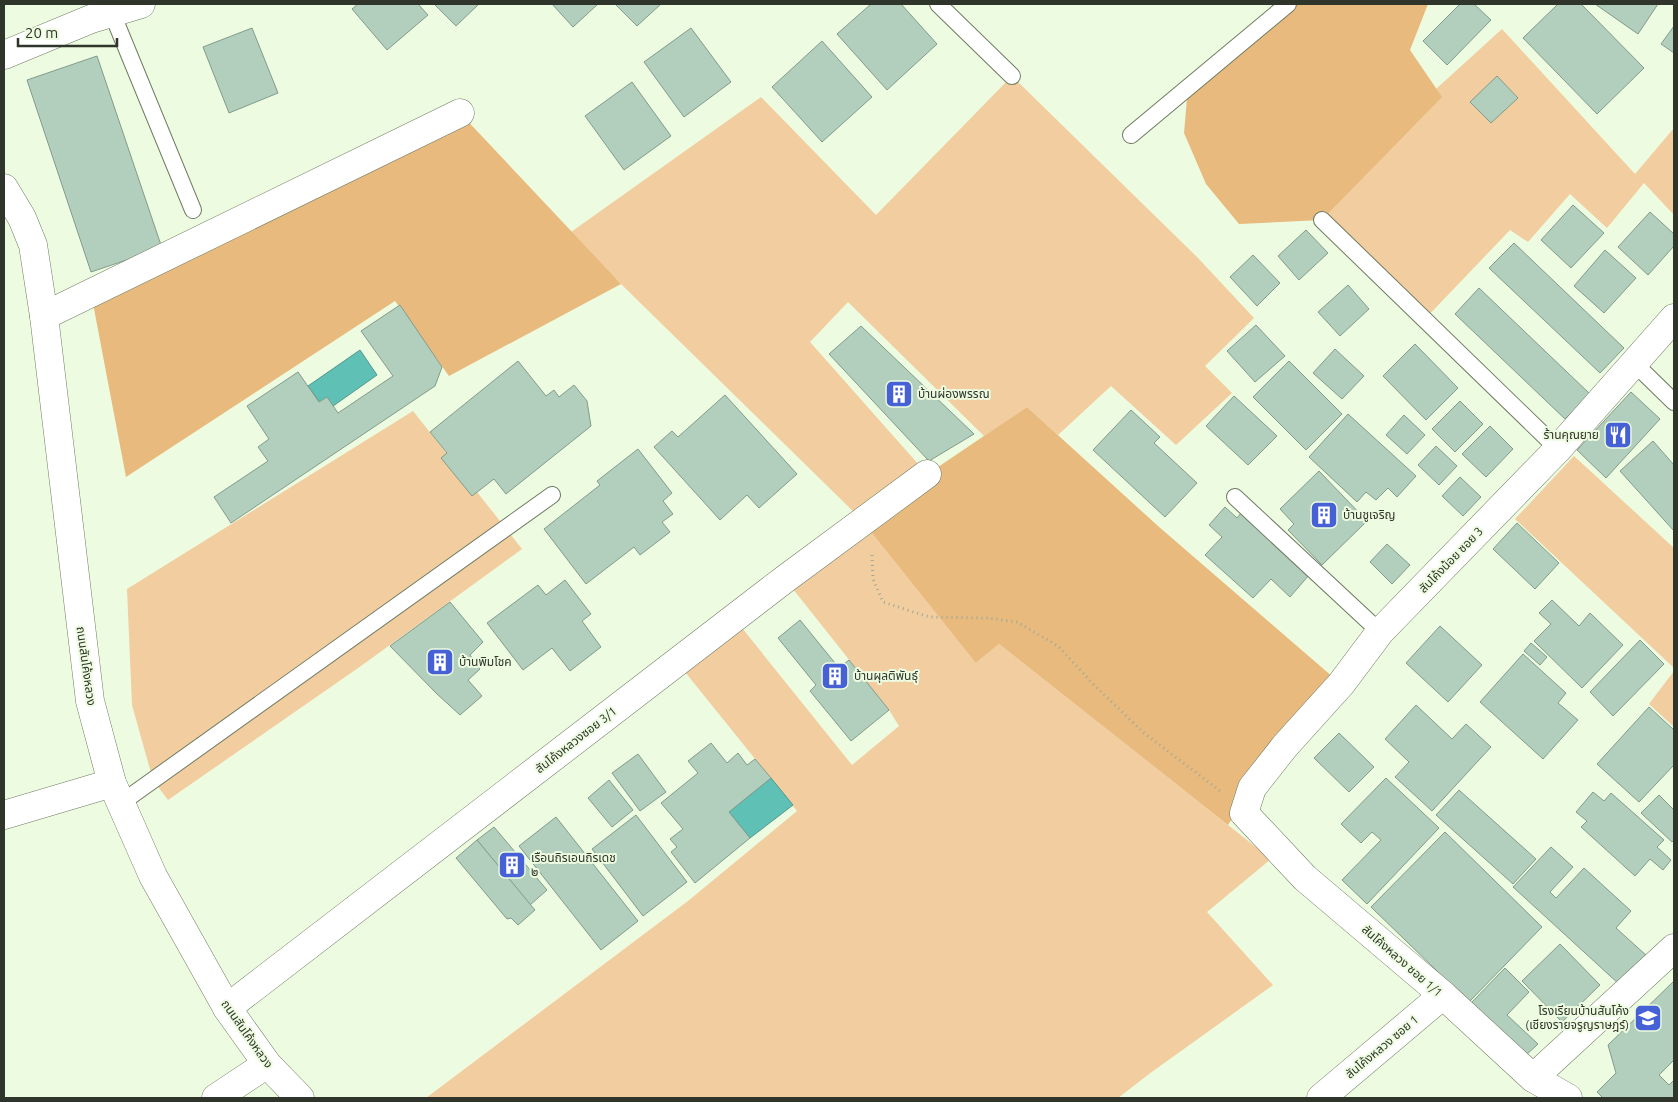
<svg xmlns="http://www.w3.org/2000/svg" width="1678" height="1102" font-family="Ubuntu,'Noto Sans Thai',sans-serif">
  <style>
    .green { fill: #f2cd9f }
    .forest { fill: #e9ba7e }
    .water { fill: #5fc0b5; stroke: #51968c }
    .building { fill: #b2cebc; stroke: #819c8b }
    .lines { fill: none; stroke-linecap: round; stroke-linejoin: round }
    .service-casing { stroke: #6f7b62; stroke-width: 18 }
    .minor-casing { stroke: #6f7b62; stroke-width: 29 }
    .tertiary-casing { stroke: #6f7b62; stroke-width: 29 }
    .path { stroke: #9ea995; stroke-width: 3; stroke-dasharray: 1 4; stroke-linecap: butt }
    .service { stroke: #fff; stroke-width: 16 }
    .minor { stroke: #fff; stroke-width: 28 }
    .tertiary { stroke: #fff; stroke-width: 28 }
    .labels { text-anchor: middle; stroke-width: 4; stroke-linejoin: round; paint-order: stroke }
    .poi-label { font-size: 12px; fill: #30352b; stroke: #edfbe0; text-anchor: start }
    .street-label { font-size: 12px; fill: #30352b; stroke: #edfbe0 }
  </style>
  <rect width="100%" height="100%" fill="#edfbe0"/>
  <!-- green -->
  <g class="green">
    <polygon points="1502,29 1635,174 1674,128 1674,215 1644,183 1607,228 1570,194 1528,242 1510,230 1424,320 1322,220 1441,97 1436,89"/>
    <polygon points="1012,76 1198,258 1254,318 1205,366 1232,393 1176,445 1111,386 1058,435 1027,407 984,436 848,302 810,342 927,474 976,663 999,644 1271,859 1207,912 1273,985 1149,1074 1118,1098 426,1098 688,901 797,811 677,662 734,618 852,765 899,726 889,710 785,579 861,519 621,284 571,232 761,97 876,215"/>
    <polygon points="413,411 522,549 361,666 168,800 153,780 132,705 127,589"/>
    <polygon points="1574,456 1674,548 1674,668 1515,519"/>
    <polygon points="1674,671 1674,727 1649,704"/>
  </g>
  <!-- forest -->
  <g class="forest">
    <polygon points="1288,4 1428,4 1410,50 1442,97 1322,220 1239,224 1206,184 1184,133 1188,87"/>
    <polygon points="460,113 621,284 449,376 395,301 126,477 91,293"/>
    <polygon points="1027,407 1158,526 1341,684 1256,781 1228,825 999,644 976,663 861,519"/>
  </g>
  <!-- water -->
  <g class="water">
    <polygon points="360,350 377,375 326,411 308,386"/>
    <polygon points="771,778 793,805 750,838 729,812"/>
  </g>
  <!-- building -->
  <g class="building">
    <polygon points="358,4 418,4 428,15 387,50 352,9"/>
    <polygon points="434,4 479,4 456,26"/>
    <polygon points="552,4 598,4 573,27"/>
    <polygon points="615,4 661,4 637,26"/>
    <polygon points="871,4 901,4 937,44 887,90 837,34"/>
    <polygon points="1460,4 1474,4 1491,20 1447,65 1423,41"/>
    <polygon points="1558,4 1581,4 1644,68 1597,114 1523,38"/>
    <polygon points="1595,4 1658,4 1638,34"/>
    <polygon points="1674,26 1674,53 1661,44"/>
    <polygon points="252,28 278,93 229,113 203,47"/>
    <polygon points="691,28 731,82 684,117 644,62"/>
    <polygon points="822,41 872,97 822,142 772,87"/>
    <polygon points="97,56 162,248 91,272 27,80"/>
    <polygon points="1497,76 1518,98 1491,123 1470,102"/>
    <polygon points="632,82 671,136 624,170 585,116"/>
    <polygon points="1573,205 1604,233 1571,268 1541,240"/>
    <polygon points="1650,212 1674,234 1674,246 1648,275 1618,247"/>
    <polygon points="1306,230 1328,253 1299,280 1278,256"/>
    <polygon points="1514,243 1624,348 1600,373 1489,268"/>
    <polygon points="1605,250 1636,278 1604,313 1574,286"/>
    <polygon points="1253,255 1280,283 1257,306 1230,277"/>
    <polygon points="1348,285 1369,309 1340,336 1318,312"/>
    <polygon points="1479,288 1590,394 1565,419 1455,314"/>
    <polygon points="400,305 442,367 435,386 231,523 214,497 268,461 258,447 269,439 247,406 298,372 319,402 327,397 338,413 393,376 361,331"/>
    <polygon points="1256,325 1285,356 1255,382 1227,351"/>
    <polygon points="861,326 974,434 929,461 829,354"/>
    <polygon points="1415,344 1458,388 1426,420 1383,376"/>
    <polygon points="1335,349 1364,376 1342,399 1313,373"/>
    <polygon points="518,361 546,396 554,390 559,397 574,385 587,401 591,426 506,494 494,479 472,496 441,458 447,453 430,432"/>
    <polygon points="1289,361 1342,414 1306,450 1253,397"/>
    <polygon points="1631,392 1660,419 1606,478 1577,450"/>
    <polygon points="725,395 797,474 759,508 747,495 720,520 654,447 672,431 678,437"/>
    <polygon points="1234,396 1277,436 1248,465 1206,426"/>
    <polygon points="1460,401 1483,424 1455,452 1432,429"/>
    <polygon points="1131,410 1160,437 1154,443 1197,483 1165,517 1093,450"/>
    <polygon points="1348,414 1416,476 1397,497 1388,488 1376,500 1366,492 1357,502 1309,457"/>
    <polygon points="1404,415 1425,435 1407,454 1386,435"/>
    <polygon points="1490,426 1513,449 1486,477 1462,454"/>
    <polygon points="1653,441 1674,465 1674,531 1620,471"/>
    <polygon points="1436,446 1457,466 1439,485 1418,465"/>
    <polygon points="638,449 672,493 663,501 673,514 662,522 670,532 640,555 634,547 586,584 544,529 600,485 597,481"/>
    <polygon points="1319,471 1367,521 1322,565 1288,530 1294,524 1280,509"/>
    <polygon points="1460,477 1481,497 1463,516 1442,496"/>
    <polygon points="1225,507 1237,518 1241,513 1309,575 1290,597 1271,579 1253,598 1205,555 1222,537 1209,525"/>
    <polygon points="1517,523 1559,563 1535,589 1493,549"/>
    <polygon points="1387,544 1410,565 1392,584 1370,562"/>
    <polygon points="565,580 591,614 582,621 601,647 570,671 552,648 523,670 487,623 538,585 546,595"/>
    <polygon points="1552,600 1579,626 1590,613 1623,645 1582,688 1534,641 1551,624 1539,613"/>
    <polygon points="450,602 483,642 470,655 480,669 468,680 482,696 460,715 437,694 390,646"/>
    <polygon points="800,620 839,668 849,660 889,710 851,741 810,691 816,685 778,638"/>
    <polygon points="1440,626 1482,665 1448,702 1406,663"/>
    <polygon points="1640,640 1664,664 1613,716 1590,692"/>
    <polygon points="1531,643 1547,657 1540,665 1524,651"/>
    <polygon points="1523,654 1566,693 1558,703 1578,720 1543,759 1480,702"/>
    <polygon points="1416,705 1452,739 1466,724 1491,747 1432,811 1395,777 1409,762 1385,739"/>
    <polygon points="1649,707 1674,730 1674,765 1639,802 1597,764"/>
    <polygon points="1339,733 1374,767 1349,792 1314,758"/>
    <polygon points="711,743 727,763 738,753 747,765 755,759 771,778 729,812 750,838 695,883 671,852 677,847 670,839 683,829 661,803 698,773 688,761"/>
    <polygon points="638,754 666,792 640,811 612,773"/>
    <polygon points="1386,778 1439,828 1367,904 1342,880 1381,840 1372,832 1361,843 1341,824"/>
    <polygon points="609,780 633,810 612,827 588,798"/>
    <polygon points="1459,790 1536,859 1513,884 1436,815"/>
    <polygon points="1593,792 1604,801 1611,793 1664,840 1657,847 1671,860 1663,870 1650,859 1635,876 1581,827 1587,821 1576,812"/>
    <polygon points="1659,795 1674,810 1674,840 1672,842 1641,813"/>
    <polygon points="636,815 687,882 643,916 592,849"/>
    <polygon points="556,817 638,921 601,950 519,846"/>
    <polygon points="494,827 547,890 530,905 477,840"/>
    <polygon points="1445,832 1542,927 1469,1002 1371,907"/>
    <polygon points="477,840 535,910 518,925 511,918 507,919 456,858"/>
    <polygon points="1551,847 1573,867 1550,892 1556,898 1584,868 1631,911 1616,928 1647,956 1620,985 1513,887"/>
    <polygon points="1560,944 1600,985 1562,1022 1522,981"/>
    <polygon points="1505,968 1529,992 1507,1015 1538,1044 1525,1056 1471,1003"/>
    <polygon points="1674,981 1674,1060 1659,1075 1669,1085 1674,1080 1674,1098 1603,1098 1597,1092 1616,1073 1608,1045"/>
  </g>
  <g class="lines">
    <!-- service casing -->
    <g class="service-casing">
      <g id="service">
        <polyline points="938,4 1012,76"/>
        <polyline points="112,13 193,210"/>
        <polyline points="1131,135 1288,4"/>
        <polyline points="1322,220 1558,449"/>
        <polyline points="1634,363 1674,402"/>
        <polyline points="1235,497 1380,632"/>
        <polyline points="121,803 552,495"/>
      </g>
    </g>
    <!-- minor casing -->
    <g class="minor-casing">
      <g id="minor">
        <polyline points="4,55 91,19 141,4"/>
        <polyline points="44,316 460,113"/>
        <polyline points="4,815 112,783"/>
        <polyline points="227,1008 785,579 927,474"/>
        <polyline points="1533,1078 1674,948"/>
        <polyline points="216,1098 267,1064"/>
        <polyline points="1321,1098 1443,995"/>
        <polyline points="1568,1098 1533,1078 1443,995 1305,878 1244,813 1252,788 1285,746 1341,684 1380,632 1558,449 1674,318"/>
      </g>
    </g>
    <!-- tertiary casing -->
    <g class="tertiary-casing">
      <polyline id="tertiary" points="4,188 22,218 33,245 44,316 90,701 112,783 153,876 227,1008 267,1064 300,1098"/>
    </g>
    <!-- path -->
    <polyline class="path" points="872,555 873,579 883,602 929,617 988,618 1017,622 1058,646 1095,686 1144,733 1220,791"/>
    <!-- service -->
    <use href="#service" class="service"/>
    <!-- minor -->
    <use href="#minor" class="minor"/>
    <!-- tertiary -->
    <use href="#tertiary" class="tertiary"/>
  </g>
  <!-- icons -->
  <defs>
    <g id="building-square" transform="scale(1.4375)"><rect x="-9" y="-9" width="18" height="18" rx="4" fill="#4661d5" stroke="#edfbe0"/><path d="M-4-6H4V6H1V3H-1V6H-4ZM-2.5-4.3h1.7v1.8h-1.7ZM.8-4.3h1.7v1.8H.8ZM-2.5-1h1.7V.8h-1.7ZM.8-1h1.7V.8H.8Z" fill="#fff"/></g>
    <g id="restaurant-square" transform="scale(1.4375)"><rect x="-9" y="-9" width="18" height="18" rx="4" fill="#4661d5" stroke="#edfbe0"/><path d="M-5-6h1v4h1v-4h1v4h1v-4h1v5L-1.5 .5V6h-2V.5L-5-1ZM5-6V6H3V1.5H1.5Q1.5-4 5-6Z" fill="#fff"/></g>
    <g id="school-square" transform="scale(1.4375)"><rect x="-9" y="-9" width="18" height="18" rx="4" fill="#4661d5" stroke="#edfbe0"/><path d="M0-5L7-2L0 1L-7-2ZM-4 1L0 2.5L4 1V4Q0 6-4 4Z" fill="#fff"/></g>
  </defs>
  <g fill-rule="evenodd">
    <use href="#building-square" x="899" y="394"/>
    <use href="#restaurant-square" x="1618" y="435"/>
    <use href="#building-square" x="1324" y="515"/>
    <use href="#building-square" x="440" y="662"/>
    <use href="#building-square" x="835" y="676"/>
    <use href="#building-square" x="512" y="865"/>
    <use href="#school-square" x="1648" y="1018"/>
  </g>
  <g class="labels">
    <!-- poi labels -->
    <g class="poi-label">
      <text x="918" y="398">บ้านผ่องพรรณ</text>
      <text x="1599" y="439" text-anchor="end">ร้านคุณยาย</text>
      <text x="1343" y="519">บ้านชูเจริญ</text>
      <text x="459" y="666">บ้านพิมโชค</text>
      <text x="854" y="680">บ้านผุลติพันธ์ุ</text>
      <text x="531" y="862">เรือนถิรเอนถิรเดช<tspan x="531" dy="14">๒</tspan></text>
      <text x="1629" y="1015" text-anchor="end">โรงเรียนบ้านสันโค้ง<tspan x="1629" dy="14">(เชียงรายจรูญราษฎร์)</tspan></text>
    </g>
    <!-- street labels -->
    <g class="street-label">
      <text transform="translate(1451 560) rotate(-46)" y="4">สันโค้งน้อย ซอย 3</text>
      <text transform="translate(86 666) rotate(82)" y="4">ถนนสันโค้งหลวง</text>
      <text transform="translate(576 740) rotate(-38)" y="4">สันโค้งหลวงซอย 3/1</text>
      <text transform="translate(1402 961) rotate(41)" y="4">สันโค้งหลวง ซอย 1/1</text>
      <text transform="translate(247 1034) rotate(55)" y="4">ถนนสันโค้งหลวง</text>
      <text transform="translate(1382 1047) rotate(-40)" y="4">สันโค้งหลวง ซอย 1</text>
    </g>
  </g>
  <!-- border -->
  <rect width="1678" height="1102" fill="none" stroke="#30352b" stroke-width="10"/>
  <!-- scale -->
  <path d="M18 38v8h99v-8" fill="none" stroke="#30352b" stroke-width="2.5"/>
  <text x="25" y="38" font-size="15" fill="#30352b" stroke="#edfbe0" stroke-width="4" paint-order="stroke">20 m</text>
</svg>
